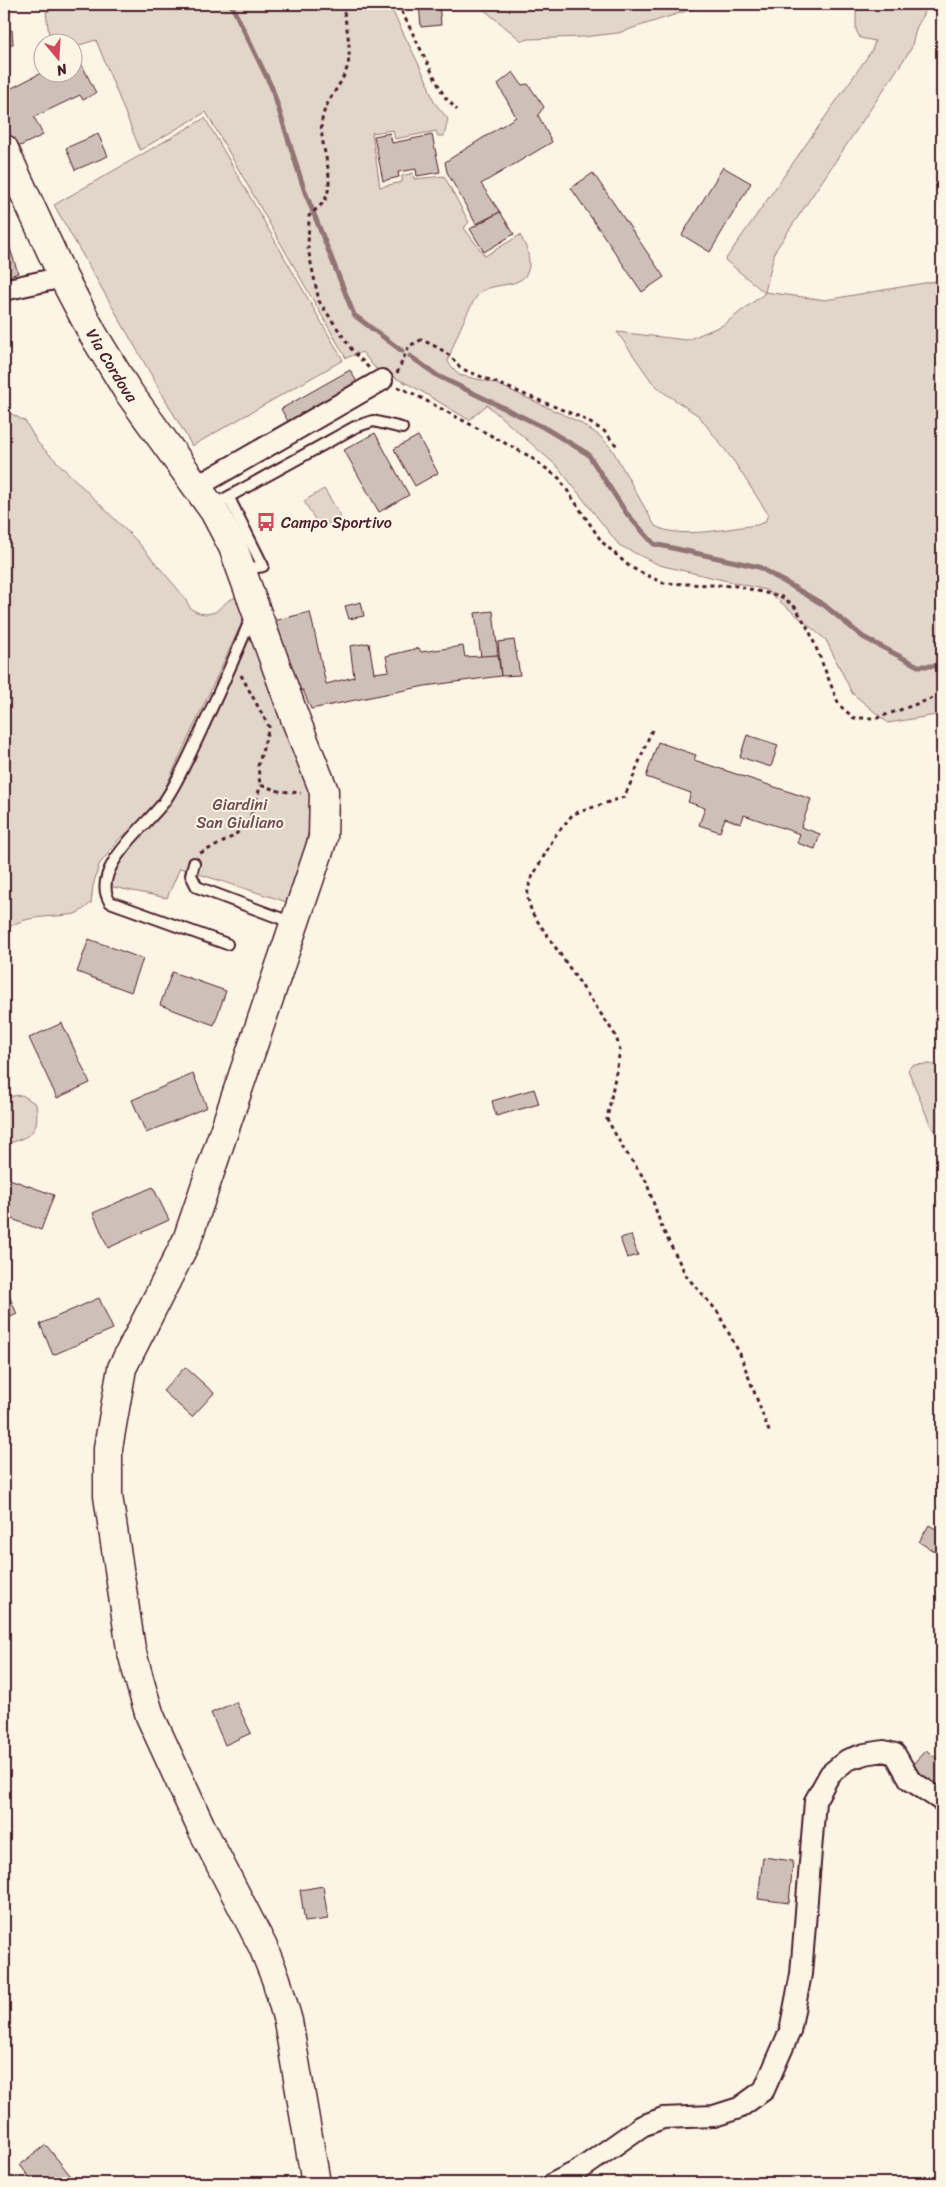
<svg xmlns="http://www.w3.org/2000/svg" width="946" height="2187" font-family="Sriracha,sans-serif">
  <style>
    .green { fill: #e2d5ca; stroke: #967a7a }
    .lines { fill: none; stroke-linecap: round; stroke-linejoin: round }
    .stream { stroke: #917474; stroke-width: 5 }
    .building { fill: #cfc0b7; stroke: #4a1f2b }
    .lane-casing { stroke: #4a1f2b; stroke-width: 14 }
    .street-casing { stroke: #4a1f2b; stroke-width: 24 }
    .secondary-casing { stroke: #4a1f2b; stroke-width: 31 }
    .path { stroke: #4a1f2b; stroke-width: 3; stroke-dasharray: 4 4; stroke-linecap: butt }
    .lane { stroke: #fcf5e5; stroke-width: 10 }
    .street { stroke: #fcf5e5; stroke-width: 20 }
    .secondary { stroke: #fcf5e5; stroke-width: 28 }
    .labels { text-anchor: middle; stroke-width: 4; stroke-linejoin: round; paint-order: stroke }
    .street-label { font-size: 16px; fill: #4a1f2b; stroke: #fcf5e5 }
    .poi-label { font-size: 16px; fill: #4a1f2b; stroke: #fcf5e5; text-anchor: start }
    .park-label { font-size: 16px; fill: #704c53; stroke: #fcf5e5 }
  </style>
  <rect width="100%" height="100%" fill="#fcf5e5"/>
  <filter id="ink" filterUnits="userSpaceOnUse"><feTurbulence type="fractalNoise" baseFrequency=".02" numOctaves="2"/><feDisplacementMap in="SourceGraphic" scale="10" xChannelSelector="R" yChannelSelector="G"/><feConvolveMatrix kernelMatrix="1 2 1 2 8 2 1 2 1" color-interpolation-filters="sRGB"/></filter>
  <g filter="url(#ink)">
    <!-- green -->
    <g class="green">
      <path d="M69 4H389L426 79 434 102 448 119 444 136H438L436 131 395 139 393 130 372 133 380 187 402 182V176L413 173 414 179 444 176 469 222 464 228 485 256 520 235C525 244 528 250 529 260 531 294 492 278 478 295 469 306 451 348 448 362L459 375 495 383 579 422 600 436 612 449 655 526C680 540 728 528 757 525L765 522 768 514 735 463 699 416 663 392 652 382 617 332 687 340 723 325 765 293 725 260 872 50 875 41 860 38 856 30V4H928L916 29 911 49 775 251 765 292 825 300 942 280V714L888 723 852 693 826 640 766 590 659 565 619 545 558 467 487 405 469 420 414 387 375 368 362 352 346 358 206 112 140 150 96 40 73 47 72 42H50L46 12Z"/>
      <polygon points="477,4 476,4 708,4 618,33 583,37 529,39 522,41"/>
      <polygon points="205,118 343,360 192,446 54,205"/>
      <path d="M4 410 25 421 38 443 136 540 182 594 191 609 199 613 207 614 215 612 229 600 237 597 246 614 160 799 145 819 119 839 99 865 93 886 91 903C86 907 81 912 75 914 53 918 20 914 4 932Z"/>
      <polygon points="324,489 341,516 320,528 304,501"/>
      <polygon points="251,625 308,775 311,819 304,852 287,902 180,868 167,898 108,886 120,856 168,801"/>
      <polygon points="929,1064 942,1067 942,1145 930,1124 908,1070 912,1065"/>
      <path d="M22 1095 36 1104C40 1135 30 1136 4 1145V1097Z"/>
    </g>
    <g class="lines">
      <!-- stream -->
      <g class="stream">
        <polyline points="231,4 272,88 304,189 354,315 402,351"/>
        <polyline points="410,356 438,376 543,427 588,454 627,514 654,544 759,567 824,605 863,637 918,666 942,666"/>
      </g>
    </g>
    <!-- building -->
    <g class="building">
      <polygon points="419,4 439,4 441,25 421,27"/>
      <polygon points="12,30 13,44 4,45 4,31"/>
      <polygon points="77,55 96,93 83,100 80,95 34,117 43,135 14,149 4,130 4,92 43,72 72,72 72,58"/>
      <polygon points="513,72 522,85 528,84 544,107 538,115 552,142 481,184 500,212 476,224 447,172 445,162 516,117 498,84"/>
      <polygon points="390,133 392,143 432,135 440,172 417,176 416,169 398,172 399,177 383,181 374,136"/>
      <polygon points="98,134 108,156 75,170 66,148"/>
      <polygon points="723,167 751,183 710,252 682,235"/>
      <polygon points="593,173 664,277 642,292 571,188"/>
      <polygon points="500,212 514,234 484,252 470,229"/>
      <polygon points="8,242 18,273 4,278 4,243"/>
      <polygon points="350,370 358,384 289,423 281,409"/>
      <polygon points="375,433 409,495 379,512 344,450"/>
      <polygon points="418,436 438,473 415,486 394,449"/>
      <polygon points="361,602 364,616 349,619 345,606"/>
      <polygon points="493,611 498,655 481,657 475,613"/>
      <polygon points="310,612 326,684 354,677 350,646 369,643 374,673 389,671 386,656 419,648 421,652 463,646 465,657 498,655 501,676 425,686 311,709 303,690 297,691 273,621"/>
      <polygon points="514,640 520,675 501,676 498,642"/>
      <polygon points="747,735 778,745 771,767 740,757"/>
      <polygon points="658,742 696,755 694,760 811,799 801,827 820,834 815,849 797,843 800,834 744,815 741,824 725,818 720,832 699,825 705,808 688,802 691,793 646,777"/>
      <polygon points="89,939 143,959 131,992 77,972"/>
      <polygon points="172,972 226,991 214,1025 160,1005"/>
      <polygon points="62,1023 90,1083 57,1098 29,1038"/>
      <polygon points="193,1074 207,1107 146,1133 132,1100"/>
      <polygon points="534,1089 539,1104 496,1116 492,1101"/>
      <polygon points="4,1177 54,1195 41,1230 4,1216"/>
      <polygon points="153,1187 169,1220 108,1248 93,1213"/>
      <polygon points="631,1235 638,1255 627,1258 620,1238"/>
      <polygon points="4,1284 17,1314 4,1320"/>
      <polygon points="99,1298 113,1329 53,1355 40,1324"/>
      <polygon points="185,1367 214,1393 192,1417 163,1391"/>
      <polygon points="929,1525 942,1533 942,1556 919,1542"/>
      <polygon points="236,1702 251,1733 225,1745 211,1713"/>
      <polygon points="926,1750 942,1763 942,1792 911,1766"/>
      <polygon points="763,1857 793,1861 789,1903 758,1899"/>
      <polygon points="323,1886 328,1919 305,1922 300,1890"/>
      <polygon points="46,2145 70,2175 60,2183 34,2183 20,2165"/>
    </g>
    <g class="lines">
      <!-- lane casing -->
      <g class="lane-casing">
        <g id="lane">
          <polyline points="229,498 263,566 242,570"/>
          <polyline points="212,506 355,427 373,421 402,428"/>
          <polyline points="194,863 191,875 197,887 293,923"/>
          <path d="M227 944 110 902C89 870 146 826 164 802 179 780 190 754 201 731 219 692 237 654 252 615"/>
        </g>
      </g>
      <!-- street casing -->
      <g class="street-casing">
        <g id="street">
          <polyline points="4,290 63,277"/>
          <polyline points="198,486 382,380"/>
          <polyline points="554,2183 578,2171 642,2126 663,2118 714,2116 739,2108 764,2090 790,2031 801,1974 815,1801 830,1774 847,1760 865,1754 884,1751 895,1754 910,1780 942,1801"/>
        </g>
      </g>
      <!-- secondary casing -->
      <g class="secondary-casing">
        <g id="secondary">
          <path id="s1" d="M4 149 63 277 93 334 127 390 214 511 233 547 295 718 324 791 323 838 319 851 187 1240 122 1368 108 1448V1496L131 1649 141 1686 150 1716 201 1827 263 1947 276 1979 288 2021 316 2183"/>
        </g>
      </g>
      <!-- path -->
      <g class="path">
        <path d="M343 4C345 23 353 49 347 68 341 87 325 100 322 120 318 146 337 174 325 200 322 205 314 211 309 216L308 249 319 301 352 350 369 368"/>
        <polyline points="398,4 444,96 457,110"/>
        <path d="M397 373 409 346 421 340C437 346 450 353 460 368L580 417 604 431 617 446"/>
        <polyline points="397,387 410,392 529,456 559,478 602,542 630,567 663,583 737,586 782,597 795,607 809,630 839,705 854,718 877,718 942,695"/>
        <polyline points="241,675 269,727 258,766 260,785 279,791 301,793"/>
        <path d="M652 730C642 752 635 776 624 797L573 814 555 836 530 881 527 896 532 913 616 1036 620 1051 607 1119 623 1148 646 1181 662 1228 687 1277 717 1311 740 1354 770 1434"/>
        <path d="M200 853C238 836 252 829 260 785"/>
        <polyline points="4,2177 9,2183"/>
      </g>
      <!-- lane -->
      <use href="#lane" class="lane"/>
      <!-- street -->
      <use href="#street" class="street"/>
      <!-- secondary -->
      <use href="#secondary" class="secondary"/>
    </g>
  </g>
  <!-- icons -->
  <defs>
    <g id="bus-bare" transform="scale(1.5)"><path d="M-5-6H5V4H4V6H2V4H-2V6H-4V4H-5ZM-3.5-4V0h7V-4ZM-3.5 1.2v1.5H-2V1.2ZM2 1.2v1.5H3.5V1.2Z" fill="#d1495b" stroke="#fcf5e5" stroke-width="2.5" paint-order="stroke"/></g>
  </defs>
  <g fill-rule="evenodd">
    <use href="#bus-bare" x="266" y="522"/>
  </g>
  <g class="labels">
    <!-- street labels -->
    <g class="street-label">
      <text dy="6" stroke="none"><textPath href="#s1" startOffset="242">Via Cordova</textPath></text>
    </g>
    <!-- poi labels -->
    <g class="poi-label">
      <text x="281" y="528">Campo Sportivo</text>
    </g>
    <!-- park labels -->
    <g class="park-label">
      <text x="240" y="810">Giardini<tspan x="240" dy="18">San Giuliano</tspan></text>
    </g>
  </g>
  <!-- margin -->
  <rect width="946" height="2187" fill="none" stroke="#fcf5e5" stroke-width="20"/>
  <rect x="10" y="10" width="926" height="2167" fill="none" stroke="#4a1f2b" stroke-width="2" filter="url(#ink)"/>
  <!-- north arrow -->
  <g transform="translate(58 58) rotate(162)"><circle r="24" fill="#fcf5e5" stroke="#b59f9b"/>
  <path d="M0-4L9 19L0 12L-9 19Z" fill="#d1495b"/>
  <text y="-8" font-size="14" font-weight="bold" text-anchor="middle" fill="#4a1f2b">N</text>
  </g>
</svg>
